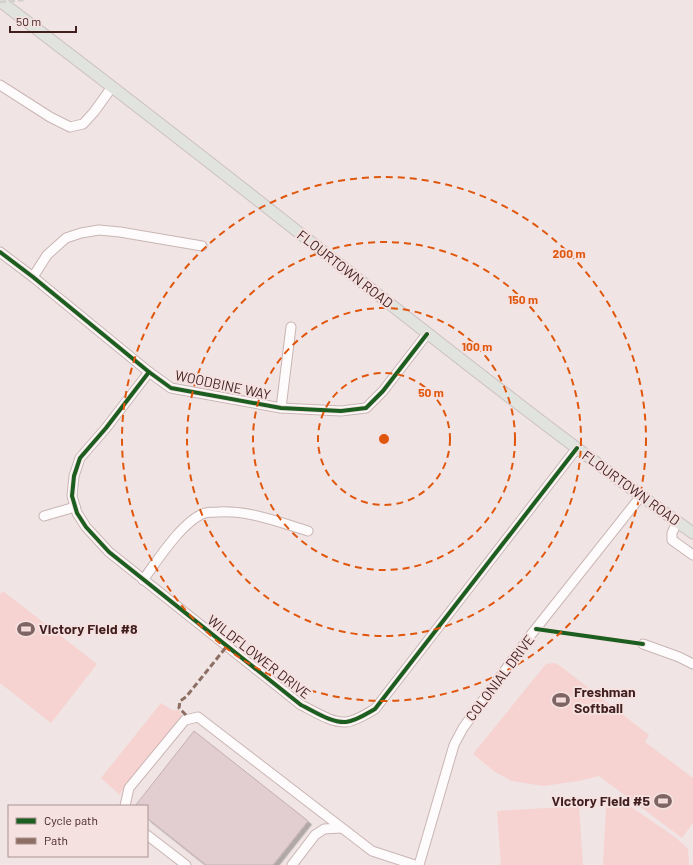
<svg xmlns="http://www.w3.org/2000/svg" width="693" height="865" font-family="Barlow,sans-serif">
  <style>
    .green { fill: #f6d3d0 }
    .building { fill: #e2cdd0; stroke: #c5b0b4; filter: url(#shadow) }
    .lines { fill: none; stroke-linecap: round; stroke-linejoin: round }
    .minor-casing { stroke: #cab5b4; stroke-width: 11 }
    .major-casing { stroke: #ccc0c0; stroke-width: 13 }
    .minor { stroke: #fdfbfb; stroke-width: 9 }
    .major { stroke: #e1e3df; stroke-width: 11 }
    .rail { stroke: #d4cfcf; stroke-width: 2.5; stroke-dasharray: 6 3; stroke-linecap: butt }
    .quiet { stroke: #8d6e63; stroke-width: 3; stroke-dasharray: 6 3; stroke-linecap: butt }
    .cycleway-casing { stroke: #f4e1e0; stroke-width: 6 }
    .cycleway { stroke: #1b5e20; stroke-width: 4 }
    .ring { fill: none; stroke: #e0560d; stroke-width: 2; stroke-dasharray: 7 5 }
    .labels { text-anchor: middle; stroke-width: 4; stroke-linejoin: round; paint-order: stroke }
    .street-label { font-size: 14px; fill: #411f1e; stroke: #f4e1e0 }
    .poi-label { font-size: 14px; font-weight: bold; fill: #411f1e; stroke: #f4e1e0; text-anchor: start }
    .centre { fill: #e0560d; stroke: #f4e1e0; stroke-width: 2 }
    .ring-label { font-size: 12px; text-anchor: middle; font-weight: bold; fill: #e0560d; stroke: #f4e1e0; stroke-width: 4; stroke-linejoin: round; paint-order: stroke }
  </style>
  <defs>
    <filter id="shadow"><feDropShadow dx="3.5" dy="3.5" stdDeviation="0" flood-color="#0004"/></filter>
  </defs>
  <rect width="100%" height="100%" fill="#f0e5e4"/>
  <!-- green -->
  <g class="green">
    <polygon points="3,591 97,664 51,723 0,683 0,594"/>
    <polygon points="554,663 559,665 649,735 645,742 693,778 693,823 682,838 599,776 579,781 543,786 512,781 495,772 473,754 546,664"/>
    <polygon points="161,703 172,710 179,710 182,716 178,720 121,792 120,795 101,778"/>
    <polygon points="612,799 624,802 675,837 688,849 689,865 603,865 606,807"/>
    <polygon points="579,806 583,865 501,865 497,811"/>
  </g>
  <!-- building -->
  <polygon class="building" points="194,731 308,821 273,865 206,865 147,818 147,806 135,806"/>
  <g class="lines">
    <!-- minor casing -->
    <g class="minor-casing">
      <g id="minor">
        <polyline points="0,85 50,117 70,127 83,124 94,112 112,87"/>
        <polyline points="0,252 33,277 149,372 171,388 281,408 341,411 366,408 383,391 427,334"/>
        <polyline points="33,277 47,255 66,238 81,233 99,230 120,232 202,246"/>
        <path d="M149 372 106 428 80 458 74 476 72 496 77 513 86 527 109 552 301 705C314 711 331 723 346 722 356 721 366 714 375 709L577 448"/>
        <polyline points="281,408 291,327"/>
        <polyline points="44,516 75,507"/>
        <polyline points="677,522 672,533 672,540 693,555"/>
        <path d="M143 580C157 561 183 520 205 513 209 512 214 512 218 512 249 510 278 522 308 531"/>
        <polyline points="643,644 679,657 693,664"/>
        <polyline points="125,806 129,788 185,720 198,717 372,851 415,865"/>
        <polyline points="147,835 186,865"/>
        <polyline points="292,865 315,835 324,829 341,828"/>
        <polyline points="419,865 454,745 463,728 530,636 641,496"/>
      </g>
    </g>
    <!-- major casing -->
    <g class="major-casing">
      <path id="major" d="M0 1C101 78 202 156 302 235 431 336 559 438 693 533"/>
    </g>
    <!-- minor -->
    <use href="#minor" class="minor"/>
    <!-- major -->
    <use href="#major" class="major"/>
    <!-- rail -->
    <polyline class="rail" points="0,2 24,0"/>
    <!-- quiet -->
    <polyline class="quiet" points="186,715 179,708 180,701 186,697 227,646"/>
    <!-- cycleway casing -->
    <g class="cycleway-casing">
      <g id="cycleway">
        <polyline points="0,252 33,277 149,372 171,388 281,408 341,411 366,408 383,391 427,334"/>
        <path d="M149 372 106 428 80 458 74 476 72 496 77 513 86 527 109 552 301 705C314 711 331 723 346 722 356 721 366 714 375 709L577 448"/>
        <polyline points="536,629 643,644"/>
      </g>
    </g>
    <!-- cycleway -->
    <use href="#cycleway" class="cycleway"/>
  </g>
  <!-- distance rings -->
  <g class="ring">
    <circle cx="384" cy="439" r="66"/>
    <circle cx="384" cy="439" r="131"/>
    <circle cx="384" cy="439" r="197"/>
    <circle cx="384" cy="439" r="262"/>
  </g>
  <!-- icons -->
  <defs>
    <g id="stadium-bare" transform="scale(1.38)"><path d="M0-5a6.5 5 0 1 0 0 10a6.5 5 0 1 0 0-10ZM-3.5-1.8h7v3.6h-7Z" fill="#7e6463" stroke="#f4e1e0" stroke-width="2.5" paint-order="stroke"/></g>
  </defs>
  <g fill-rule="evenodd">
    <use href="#stadium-bare" x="26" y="629"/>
    <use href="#stadium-bare" x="561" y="700"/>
    <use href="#stadium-bare" x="663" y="801"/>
  </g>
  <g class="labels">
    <!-- street labels -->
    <g class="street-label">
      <text transform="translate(345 269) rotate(38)" y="5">FLOURTOWN ROAD</text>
      <text transform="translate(223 385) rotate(12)" y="5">WOODBINE WAY</text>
      <text transform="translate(631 488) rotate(36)" y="5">FLOURTOWN ROAD</text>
      <text transform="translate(259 657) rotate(38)" y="5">WILDFLOWER DRIVE</text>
      <text transform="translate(500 678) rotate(-53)" y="5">COLONIAL DRIVE</text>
    </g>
    <!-- poi labels -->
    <g class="poi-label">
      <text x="39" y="634">Victory Field #8</text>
      <text x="574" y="697">Freshman<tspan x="574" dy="16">Softball</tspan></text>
      <text x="650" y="806" text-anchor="end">Victory Field #5</text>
    </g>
  </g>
  <circle cx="384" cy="439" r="6" class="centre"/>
  <g class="ring-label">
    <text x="569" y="258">200 m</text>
    <text x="523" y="304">150 m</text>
    <text x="477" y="351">100 m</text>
    <text x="431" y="397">50 m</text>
  </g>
  <!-- legend -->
  <rect x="8" y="805" width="140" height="52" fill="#f4e1e0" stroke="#ac9392"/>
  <rect x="16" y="818" width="20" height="6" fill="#1b5e20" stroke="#ac9392"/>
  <text x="44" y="825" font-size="12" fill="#411f1e">Cycle path</text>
  <rect x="16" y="838" width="20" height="6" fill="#8d6e63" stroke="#ac9392"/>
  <text x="44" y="845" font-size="12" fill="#411f1e">Path</text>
  <!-- scale -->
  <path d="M10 26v6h66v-6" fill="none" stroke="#411f1e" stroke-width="2"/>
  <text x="16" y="26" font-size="12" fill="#411f1e" stroke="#f4e1e0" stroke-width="3" paint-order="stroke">50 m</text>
</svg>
